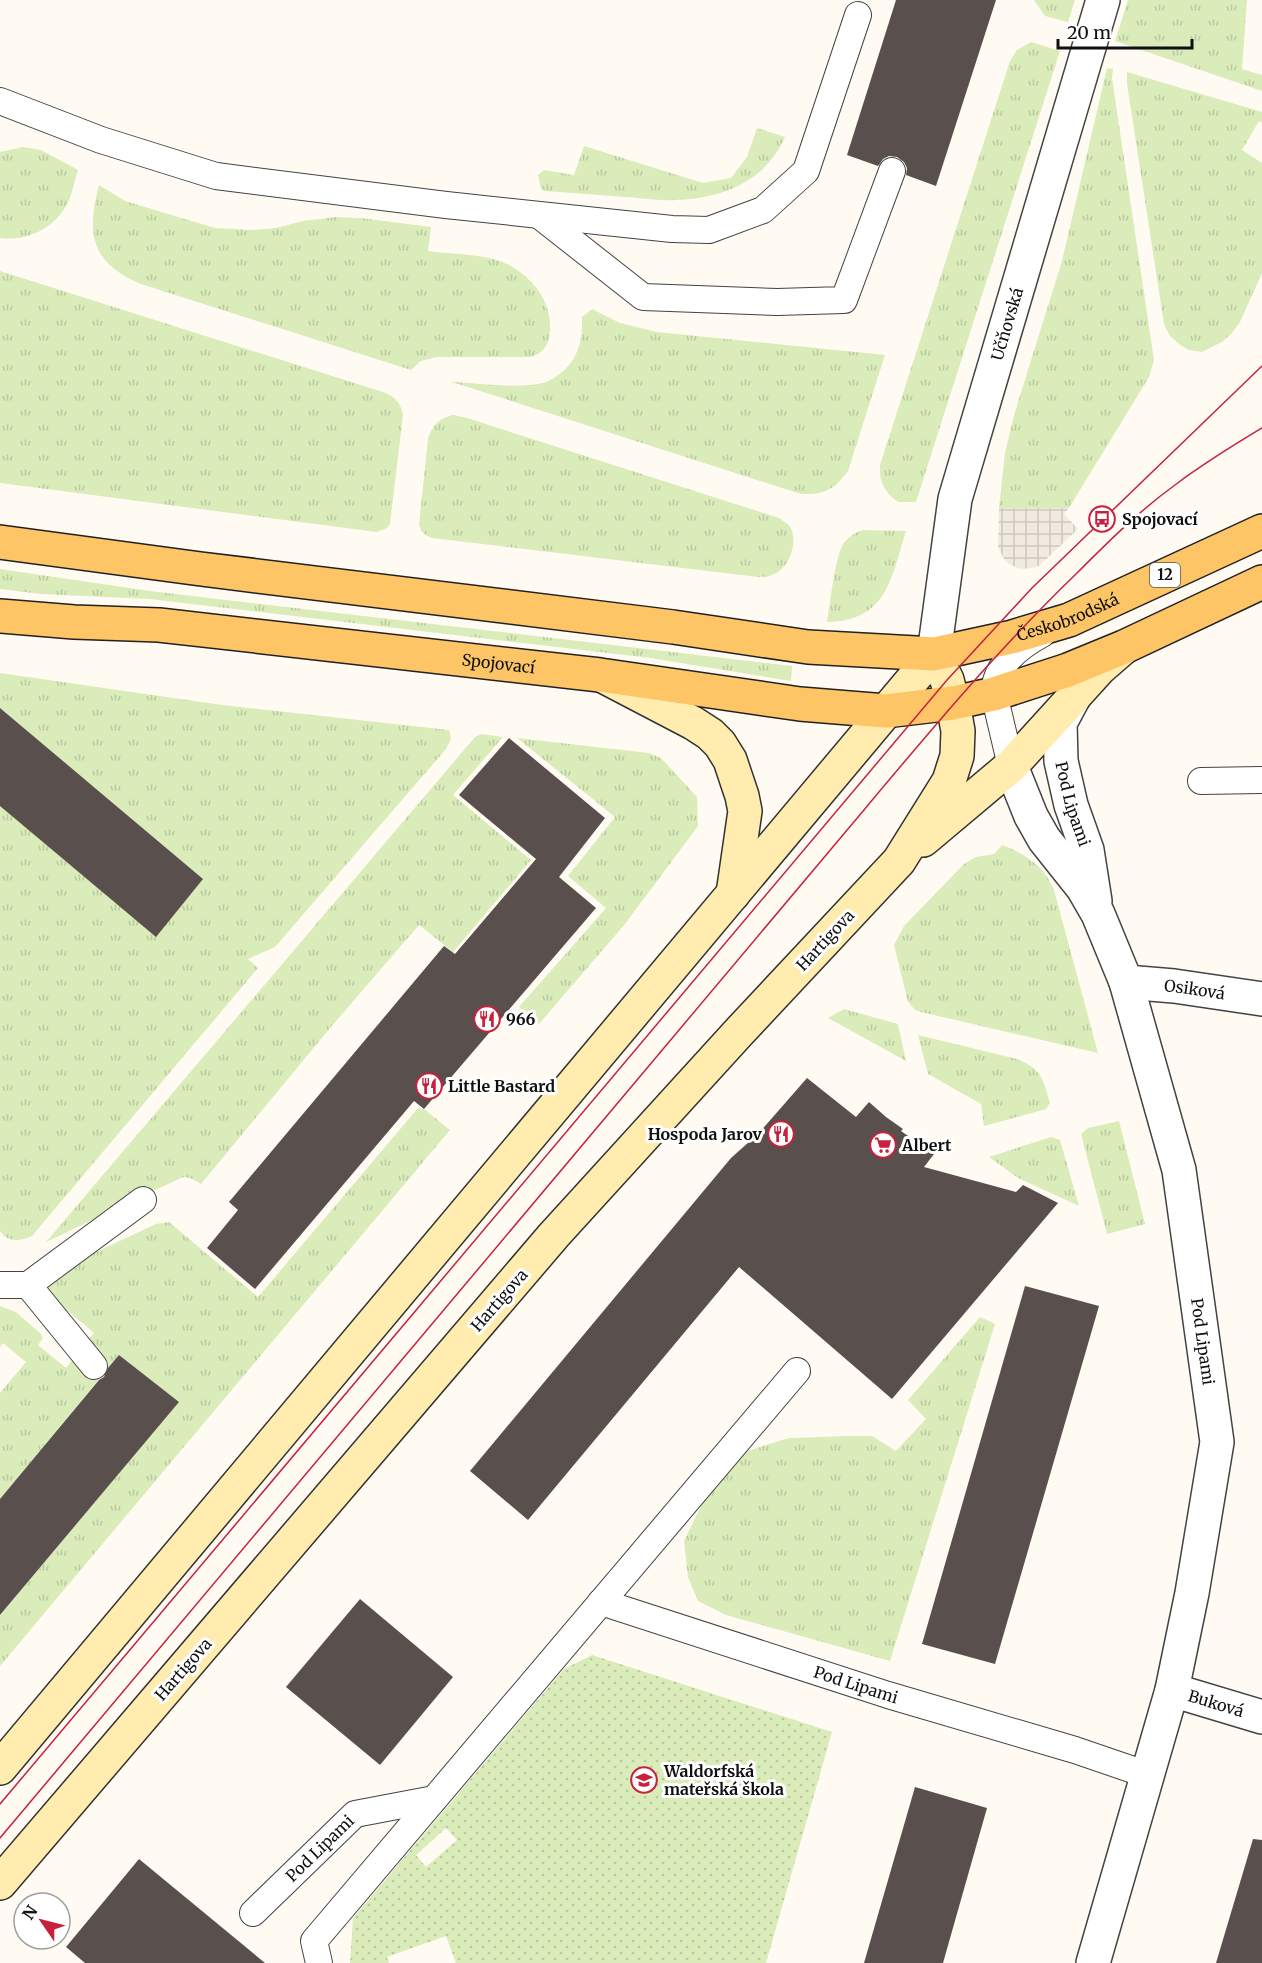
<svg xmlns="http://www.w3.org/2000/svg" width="1262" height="1963" font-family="Merriweather,serif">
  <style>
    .grass { fill: url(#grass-tufts) }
    .park { fill: url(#park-dots); fill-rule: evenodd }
    .plaza { fill: url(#plaza-grid) }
    .building { fill: #594f4c }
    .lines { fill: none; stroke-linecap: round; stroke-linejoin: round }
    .service-casing { stroke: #434343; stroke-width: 28 }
    .minor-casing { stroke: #434343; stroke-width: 36 }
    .secondary-casing { stroke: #323232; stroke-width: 36 }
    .primary-casing { stroke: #212121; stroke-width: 36 }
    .service { stroke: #fff; stroke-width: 26 }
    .minor { stroke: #fff; stroke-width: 33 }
    .secondary { stroke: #ffecae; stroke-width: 33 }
    .primary { stroke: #fdc565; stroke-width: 33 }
    .tram { stroke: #c7213d; stroke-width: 1.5 }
    .labels { text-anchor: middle; stroke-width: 6; stroke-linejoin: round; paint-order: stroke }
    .shield { fill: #fff; stroke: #585858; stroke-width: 1.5 }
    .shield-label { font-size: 15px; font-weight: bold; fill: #101010 }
    .street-label { font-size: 16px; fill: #101010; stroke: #fff }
    .poi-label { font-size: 16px; font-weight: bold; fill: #101010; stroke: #fff; text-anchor: start }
  </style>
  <defs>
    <pattern id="grass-tufts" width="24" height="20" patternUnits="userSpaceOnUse" patternTransform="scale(1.5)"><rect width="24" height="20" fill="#daecba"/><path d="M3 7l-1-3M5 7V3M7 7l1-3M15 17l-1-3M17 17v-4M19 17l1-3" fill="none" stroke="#bac99f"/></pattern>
    <pattern id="park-dots" width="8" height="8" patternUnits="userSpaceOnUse" patternTransform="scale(1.5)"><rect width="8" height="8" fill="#daecba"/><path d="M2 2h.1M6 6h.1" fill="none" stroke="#bac99f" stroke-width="1.8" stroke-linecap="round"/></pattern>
    <pattern id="plaza-grid" width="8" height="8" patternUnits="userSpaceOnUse" patternTransform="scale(1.5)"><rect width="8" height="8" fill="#f1eae0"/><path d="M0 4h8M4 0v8" fill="none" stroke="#cec8bf"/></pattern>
  </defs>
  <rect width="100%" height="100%" fill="#fffbf3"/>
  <!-- grass -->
  <g class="grass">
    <polygon points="1034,0 1075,0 1068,22 1045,16"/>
    <polygon points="1128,0 1247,0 1242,69 1262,75 1262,91 1115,41"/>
    <path d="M1031 42 1060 51 916 502H898C884 492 879 482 880 465L1010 61 1017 50Z"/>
    <polygon points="1107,68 1113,69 1112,78 1154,360 1149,377 1069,508 999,508 1005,453 1014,415 1062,261"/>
    <polygon points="1127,72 1262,112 1262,123 1259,121 1242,150 1262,163 1262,273 1240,322 1232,333 1222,342 1202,352 1189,350 1179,344 1170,336 1164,324 1127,84"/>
    <path d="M757 128 785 137C765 182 723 198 676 200 659 201 641 198 625 197 599 195 572 193 546 191L541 189 538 175 544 170 574 175 584 146 703 183 731 178 747 157Z"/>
    <path d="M23 147 41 150 78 170C75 179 73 189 70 198 59 226 29 242 0 238V152Z"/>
    <path d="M99 185 125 201 215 228 253 230 276 228 303 221 336 217 361 218 431 227 428 251C449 254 478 254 497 260 526 269 552 298 550 329 550 343 544 353 531 357H437L421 361 411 370 141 284C91 263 86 234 99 185Z"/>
    <path d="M0 271 386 393C396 398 401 404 403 415L390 524 387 528 377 532 0 483Z"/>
    <path d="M592 309 620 323 657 332 885 355 848 471C834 490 824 495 801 494L452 382C478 383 521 390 546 382 558 378 571 365 576 354 582 342 582 329 582 317Z"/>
    <path d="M453 415 467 418 779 518C782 521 788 523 790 527 799 542 789 569 772 575 768 577 763 577 758 577L432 538C424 535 422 532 419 525L428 439C433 424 439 419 453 415Z"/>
    <path d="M862 530 906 531C891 579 887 621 827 622 830 604 835 558 843 544 848 537 855 533 862 530Z"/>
    <polygon points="0,569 150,591 792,666 791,681 650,658 149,599 41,594 0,589"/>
    <path d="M0 673 222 705 449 730 451 739 446 749 275 947 248 959 258 968 32 1236C21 1241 8 1243 0 1231V806L203 879 0 708Z"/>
    <polygon points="481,734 503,737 453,795 531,860 453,952 419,925 330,1028 201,1184 190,1178 183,1177 46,1242 475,737"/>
    <polygon points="517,738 649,753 661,758 697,797 698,826 625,924 539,1024 519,1007 606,908 568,876 615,817"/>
    <path d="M1002 845C1026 854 1044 866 1054 890L1098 1053 921 1012 915 1010 908 1002 894 945 904 926 964 864 976 857 994 854Z"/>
    <polygon points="844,1009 898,1024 906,1061 828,1018"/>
    <path d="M918 1035 1017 1059C1042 1069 1043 1079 1050 1103L1046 1109 984 1126 981 1104 928 1074Z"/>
    <polygon points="418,1108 424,1109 450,1130 0,1666 0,1615 179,1402 119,1355 0,1499 0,1393 26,1362 3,1343 0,1347 0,1306 16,1312 41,1334 43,1338 38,1345 66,1368 94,1333 68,1311 62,1316 34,1300 45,1276 156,1224 169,1222 258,1297"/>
    <polygon points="1119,1121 1145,1224 1107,1234 1081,1134 1088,1128"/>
    <polygon points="1051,1137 1060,1140 1079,1206 1018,1178 989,1157"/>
    <polygon points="980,1317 995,1324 890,1661 726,1615 698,1601 688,1577 684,1541 707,1494 747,1451 789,1438 848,1436 872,1436 896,1451 926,1419 908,1400"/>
  </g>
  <!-- park -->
  <path class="park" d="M592 1655 832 1732 766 1963H456L446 1936 387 1957 389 1963H350L353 1918 564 1669ZM446 1828 457 1840 426 1867 416 1855Z"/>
  <!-- plaza -->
  <polygon class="plaza" points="999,508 1069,508 1064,514 1078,529 1039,566 1033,568 1020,569 1009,564 1004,559 998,547"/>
  <!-- building -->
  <g class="building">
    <polygon points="896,0 996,0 936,186 906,175 907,168 904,162 897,157 889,156 883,159 878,166 847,155"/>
    <polygon points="0,708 203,879 156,937 0,806"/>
    <polygon points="509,738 605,818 559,877 596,908 424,1109 414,1101 255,1289 207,1248 238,1210 229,1202 444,946 455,954 536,859 459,795"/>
    <polygon points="807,1078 856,1117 869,1102 886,1117 903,1129 901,1131 934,1154 924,1167 1016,1192 1023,1185 1058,1203 892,1399 739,1267 528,1520 470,1471 731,1158 759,1133"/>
    <polygon points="1025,1286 1099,1306 995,1664 922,1644"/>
    <polygon points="119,1355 179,1402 0,1615 0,1499 99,1380 104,1377 108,1368"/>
    <polygon points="360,1599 453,1677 380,1765 286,1687"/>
    <polygon points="915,1787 987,1808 943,1963 864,1963"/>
    <polygon points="1253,1839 1262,1840 1262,1963 1216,1963"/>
    <polygon points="139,1859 265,1963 85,1963 66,1947"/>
  </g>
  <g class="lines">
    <!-- service casing -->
    <g class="service-casing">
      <g id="service">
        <polyline points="0,101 101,140 216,176 446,205 672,229 709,230 763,210 806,171 858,15"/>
        <polyline points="540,216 643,297 777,302 844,300 892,171"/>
        <path d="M1011 766 994 694C995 665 1018 647 1042 634"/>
        <polyline points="1201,781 1262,780"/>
        <polyline points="0,1285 28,1285 94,1366"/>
        <polyline points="28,1285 143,1200"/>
        <path id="s1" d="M601 1602 888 1695 1075 1750 1148 1775"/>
        <path id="s2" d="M253 1913 355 1814 434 1799"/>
        <polyline points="319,1963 314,1941 797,1371"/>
      </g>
    </g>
    <!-- minor casing -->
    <g class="minor-casing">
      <g id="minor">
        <path id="s3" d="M934 654 955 499 1103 0"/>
        <path id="s4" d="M1074 697 1060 723 1061 761 1071 805 1087 850 1095 901"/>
        <path id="s5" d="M1011 766 1031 816 1044 839 1083 888 1098 914 1126 982 1179 1170 1217 1442 1192 1593 1172 1690 1093 1963"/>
        <path id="s6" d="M1126 982 1174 986 1262 999"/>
        <path id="s7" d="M1172 1690 1262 1717"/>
      </g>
    </g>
    <!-- secondary casing -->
    <g class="secondary-casing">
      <g id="secondary">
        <polyline points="605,677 693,723 710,734 720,744 730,760 742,796 745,811 733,894"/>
        <polyline points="923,840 1011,766 1100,668 1123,648"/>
        <polyline points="0,1768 934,654 947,680 953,703 958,731 957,756 949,781 899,861 739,1032 554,1235 0,1883"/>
      </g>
    </g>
    <!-- primary casing -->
    <g class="primary-casing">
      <g id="primary">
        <path id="s8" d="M0 542 201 569 673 627 808 647 934 654 1012 637 1069 620 1262 531"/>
        <path id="s9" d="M0 616 74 622 159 625 600 675 800 704 886 711 953 703 994 694 1068 670 1124 647 1262 582"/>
      </g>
    </g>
    <!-- service -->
    <use href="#service" class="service"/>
    <!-- minor -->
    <use href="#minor" class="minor"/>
    <!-- secondary -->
    <use href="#secondary" class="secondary"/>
    <!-- primary -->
    <use href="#primary" class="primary"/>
    <!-- tram -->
    <g class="tram">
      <polyline points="0,1804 947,680 1032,588 1262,366"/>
      <path d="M0 1838 853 823C925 737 996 651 1077 573 1108 542 1139 511 1175 485 1203 464 1232 446 1262 428"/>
    </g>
  </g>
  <!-- icons -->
  <defs>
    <g id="bus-ring" transform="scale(1.35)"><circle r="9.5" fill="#fff" stroke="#c7213d" stroke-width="1.5"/><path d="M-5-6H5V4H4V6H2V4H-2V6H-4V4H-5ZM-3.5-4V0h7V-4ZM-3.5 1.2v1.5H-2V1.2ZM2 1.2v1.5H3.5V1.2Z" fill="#c7213d"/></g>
    <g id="restaurant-ring" transform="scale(1.35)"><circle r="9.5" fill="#fff" stroke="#c7213d" stroke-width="1.5"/><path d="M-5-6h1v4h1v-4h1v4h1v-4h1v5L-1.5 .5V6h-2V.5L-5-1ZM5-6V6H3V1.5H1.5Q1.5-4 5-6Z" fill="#c7213d"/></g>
    <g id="supermarket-ring" transform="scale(1.35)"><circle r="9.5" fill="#fff" stroke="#c7213d" stroke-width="1.5"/><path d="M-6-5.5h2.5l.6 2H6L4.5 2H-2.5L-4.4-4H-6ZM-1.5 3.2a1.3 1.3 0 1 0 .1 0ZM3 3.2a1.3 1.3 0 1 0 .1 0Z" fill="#c7213d"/></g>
    <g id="school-ring" transform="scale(1.35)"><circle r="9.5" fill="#fff" stroke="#c7213d" stroke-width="1.5"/><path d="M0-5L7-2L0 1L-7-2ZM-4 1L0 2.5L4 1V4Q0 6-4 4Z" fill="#c7213d"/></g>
  </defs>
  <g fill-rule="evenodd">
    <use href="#bus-ring" x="1102" y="519"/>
    <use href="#restaurant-ring" x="487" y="1019"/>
    <use href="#restaurant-ring" x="429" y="1086"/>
    <use href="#restaurant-ring" x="781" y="1134"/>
    <use href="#supermarket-ring" x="883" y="1145"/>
    <use href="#school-ring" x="644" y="1780"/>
  </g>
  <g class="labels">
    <!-- shield labels -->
    <rect class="shield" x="1150" y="563" width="30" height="24" rx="4.5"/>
    <g class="shield-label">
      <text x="1165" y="580">12</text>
    </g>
    <!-- street labels -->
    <g class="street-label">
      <text dy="6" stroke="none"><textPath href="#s3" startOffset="339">Učňovská</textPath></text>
      <text dy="6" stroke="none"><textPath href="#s8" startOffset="1080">Českobrodská</textPath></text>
      <text dy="6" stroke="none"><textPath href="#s9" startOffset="501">Spojovací</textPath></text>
      <text dy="6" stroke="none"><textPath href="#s4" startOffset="112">Pod Lipami</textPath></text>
      <text transform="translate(825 940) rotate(-47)" y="6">Hartigova</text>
      <text dy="6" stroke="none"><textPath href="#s6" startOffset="69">Osiková</textPath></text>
      <text transform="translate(499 1300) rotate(-49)" y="6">Hartigova</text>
      <text dy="6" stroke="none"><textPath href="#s5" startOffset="615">Pod Lipami</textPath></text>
      <text transform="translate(183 1669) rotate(-49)" y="6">Hartigova</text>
      <text dy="6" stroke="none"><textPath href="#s1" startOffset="268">Pod Lipami</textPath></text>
      <text dy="6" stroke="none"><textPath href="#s7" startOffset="46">Buková</textPath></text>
      <text dy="6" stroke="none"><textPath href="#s2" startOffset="93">Pod Lipami</textPath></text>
    </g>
    <!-- poi labels -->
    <g class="poi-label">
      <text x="1122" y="525">Spojovací</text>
      <text x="506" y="1025">966</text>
      <text x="448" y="1092">Little Bastard</text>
      <text x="762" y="1140" text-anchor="end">Hospoda Jarov</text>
      <text x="902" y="1151">Albert</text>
      <text x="664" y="1777">Waldorfská<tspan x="664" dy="18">mateřská škola</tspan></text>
    </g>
  </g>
  <!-- north arrow -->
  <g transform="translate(42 1921) rotate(305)"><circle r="28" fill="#ffffff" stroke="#9f9f9f" stroke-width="1.5"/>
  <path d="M0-4.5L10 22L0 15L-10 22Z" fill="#c7213d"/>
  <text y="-9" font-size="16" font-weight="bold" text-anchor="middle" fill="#101010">N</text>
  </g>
  <!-- scale -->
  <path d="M1058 39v9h134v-9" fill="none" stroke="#101010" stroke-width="3"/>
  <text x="1067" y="39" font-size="18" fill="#101010" stroke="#ffffff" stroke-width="4.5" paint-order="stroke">20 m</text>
</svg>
